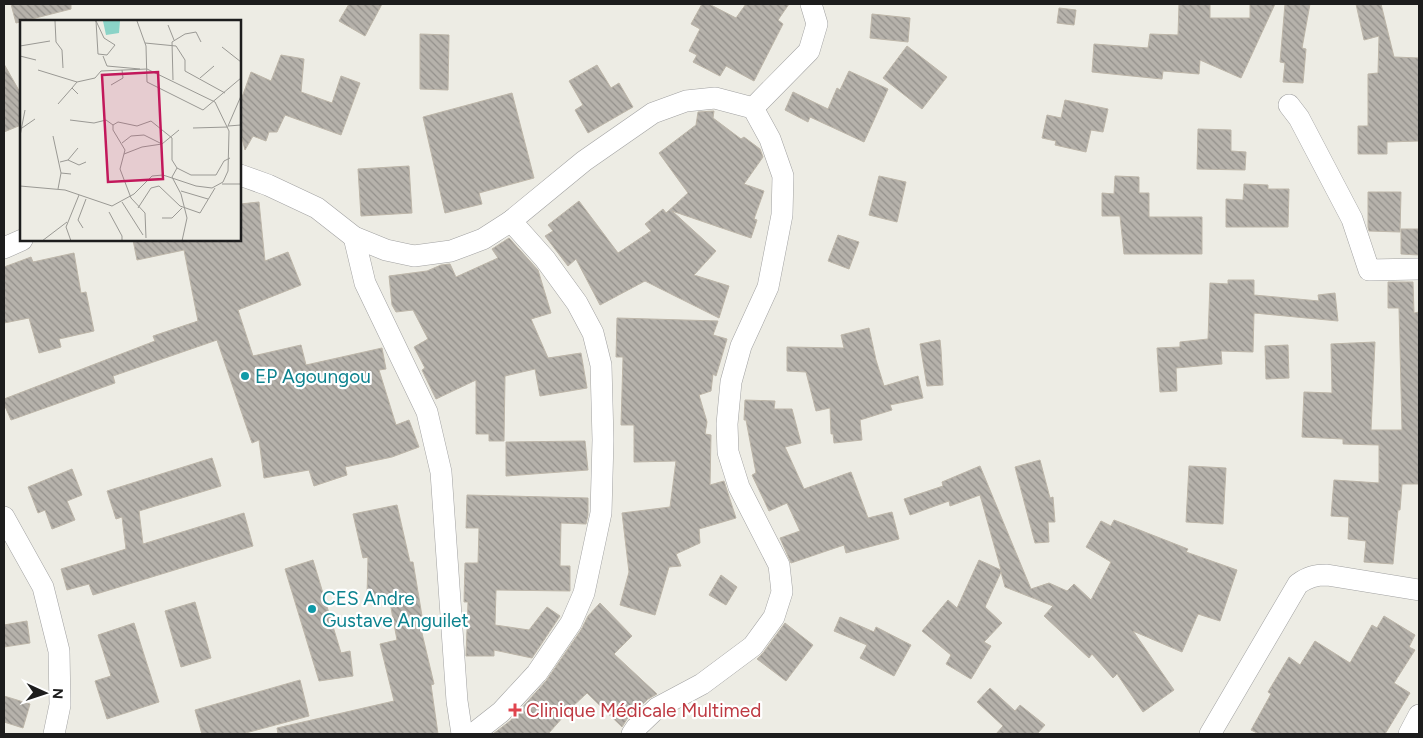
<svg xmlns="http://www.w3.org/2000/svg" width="1423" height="738" font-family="Figtree,sans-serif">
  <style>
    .building { fill: url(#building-back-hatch); stroke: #bdb6a9 }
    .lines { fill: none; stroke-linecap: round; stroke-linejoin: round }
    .street-casing { stroke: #a1a1a1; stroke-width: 22 }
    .street { stroke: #fff; stroke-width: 21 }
    .culture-dot { fill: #0f9aa8; stroke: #fff; stroke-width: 2 }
    .health-dot { fill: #e0444e; stroke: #fff; stroke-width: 2 }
    .labels { text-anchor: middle; stroke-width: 4.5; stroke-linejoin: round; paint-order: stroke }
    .culture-label { font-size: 19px; fill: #0d838f; stroke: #fff; text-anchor: start }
    .health-label { font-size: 19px; fill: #be3a42; stroke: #fff; text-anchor: start }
    .inset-road { fill: none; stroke: #9a9994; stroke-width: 1 }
    .view { fill: #c2185b; fill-opacity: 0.15; stroke: #c2185b; stroke-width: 2.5 }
    .inset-edge { fill: none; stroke: #1d1d1d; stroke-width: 2.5 }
  </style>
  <defs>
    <pattern id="building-back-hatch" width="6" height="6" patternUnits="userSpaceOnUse" patternTransform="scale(1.25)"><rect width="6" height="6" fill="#b6b2ab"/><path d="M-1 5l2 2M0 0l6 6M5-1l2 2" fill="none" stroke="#93908b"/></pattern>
  </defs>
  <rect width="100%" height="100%" fill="#edece4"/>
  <!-- building -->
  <g class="building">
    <polygon points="11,4 71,4 71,9 16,23"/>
    <polygon points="349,4 382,4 365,36 339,21"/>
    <polygon points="702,4 709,4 736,18 746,4 789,4 778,20 783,24 754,81 726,66 720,76 693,62 697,55 689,51 700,29 691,24"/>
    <polygon points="1179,4 1210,4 1210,18 1250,18 1250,4 1275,4 1241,78 1200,60 1199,74 1163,71 1162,79 1092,72 1094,44 1148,48 1150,34 1178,35"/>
    <polygon points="1285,4 1310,4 1302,48 1306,49 1303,83 1283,82 1285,63 1280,62"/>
    <polygon points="1356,4 1381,4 1394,57 1419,58 1419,141 1387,142 1387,154 1358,154 1358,126 1368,126 1368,74 1378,73 1379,36 1364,40"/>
    <polygon points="1059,8 1076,10 1074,25 1057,23"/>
    <polygon points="872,14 910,18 908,42 870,38"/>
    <polygon points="420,34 449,35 448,90 420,89"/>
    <polygon points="907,46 947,77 922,109 883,78"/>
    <polygon points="281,55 304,59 301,92 332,103 341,76 360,83 341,135 285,115 277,132 269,132 266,141 253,136 245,150 240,130 240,103 251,72 271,81"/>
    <polygon points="4,64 21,94 21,125 4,132"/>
    <polygon points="597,65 611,88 619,83 633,107 588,133 575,110 583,105 569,81"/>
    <polygon points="849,71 888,89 864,142 810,117 808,122 785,110 793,92 828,109 837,88 840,90"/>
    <polygon points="512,93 534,178 479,193 482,204 445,213 423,117"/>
    <polygon points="1065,100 1108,109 1103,132 1091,130 1086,152 1055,145 1056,141 1042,138 1047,115 1061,118"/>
    <polygon points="714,111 713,118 741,139 744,137 760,149 763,157 744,184 764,191 754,219 757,220 751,238 672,211 716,251 694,275 729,286 719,318 645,281 600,305 576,259 568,266 545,236 553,231 548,225 579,201 618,253 651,231 645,224 663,209 666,213 688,193 659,153 696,125 698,112"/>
    <polygon points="1198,129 1231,130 1231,151 1246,152 1245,170 1197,169"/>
    <polygon points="409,166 412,213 361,216 358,169"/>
    <polygon points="879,176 906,182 897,222 869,215"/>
    <polygon points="1115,176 1139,177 1139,193 1149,193 1149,217 1202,217 1202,254 1124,254 1120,216 1102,216 1102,193 1114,194"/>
    <polygon points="1244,184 1268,185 1268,189 1289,189 1288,227 1226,227 1226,199 1243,200"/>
    <polygon points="1368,192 1401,192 1400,232 1369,231 1368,227"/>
    <polygon points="259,202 265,261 288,252 301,285 238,310 253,356 301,345 306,365 382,348 386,369 379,370 396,425 409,420 419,447 392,457 345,467 347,475 314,486 309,470 264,478 259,440 252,443 217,340 113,376 115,383 11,420 4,404 4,399 155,341 153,336 198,321 184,250 137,260 133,240 240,240 240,204"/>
    <polygon points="1401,229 1419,229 1419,255 1401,254"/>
    <polygon points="838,235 859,242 849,269 828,261"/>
    <polygon points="509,238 538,270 551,313 531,319 548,358 581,353 587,388 540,396 535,369 505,376 504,441 489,441 489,434 476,434 476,380 436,399 422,370 425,368 414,347 428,339 413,310 396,312 392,305 389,276 427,271 441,265 450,264 456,277 498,258 492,249"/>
    <polygon points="74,253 81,293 86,292 94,331 59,339 61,347 39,353 29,318 4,323 4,267 31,257 33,262"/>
    <polygon points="1228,280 1254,280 1254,295 1319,301 1318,295 1335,293 1338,321 1254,313 1253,352 1221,351 1222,364 1176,368 1177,391 1160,392 1157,348 1180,347 1180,342 1208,339 1210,283 1228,284"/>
    <polygon points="1388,282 1413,282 1414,313 1419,312 1419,484 1402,484 1400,510 1398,510 1393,564 1364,562 1366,541 1348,539 1349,517 1331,516 1334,480 1379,483 1379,445 1343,444 1343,439 1302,437 1304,392 1332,393 1331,344 1375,342 1371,430 1402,430 1399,308 1388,308"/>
    <polygon points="617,318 718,321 713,335 727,339 716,376 713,374 711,391 699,395 707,422 705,434 711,435 710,485 724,481 736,518 699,529 700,543 676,554 681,566 669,567 655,615 620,605 629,572 622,513 670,507 676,461 634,462 634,425 621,425 623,357 616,357"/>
    <polygon points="869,328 876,360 884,386 918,376 923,398 890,405 892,410 860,420 862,440 834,443 833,434 831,434 830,408 816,411 806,372 787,371 787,347 844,348 841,335"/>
    <polygon points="940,340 941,350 943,385 927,386 920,344"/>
    <polygon points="1288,345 1289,378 1266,379 1265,346"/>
    <polygon points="745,400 775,401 774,409 792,409 801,443 785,447 804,489 851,472 868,518 892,512 899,539 846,553 844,545 791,563 780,538 800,531 787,503 769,511 752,475 756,473 746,420 744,420"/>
    <polygon points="585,441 588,470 506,476 506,442"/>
    <polygon points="212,458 221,486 139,511 143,544 244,513 253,546 93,595 89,584 67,590 61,569 126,549 122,517 116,519 107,491"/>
    <polygon points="1040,460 1050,498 1053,497 1055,522 1048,522 1049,542 1035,543 1015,467"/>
    <polygon points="980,466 1031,589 1049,583 1067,591 1074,584 1091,600 1111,562 1086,547 1101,521 1111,526 1114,520 1188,549 1186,552 1237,570 1220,621 1198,614 1182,652 1133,631 1174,690 1143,712 1117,674 1113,678 1092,654 1089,658 1044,616 1053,606 1005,587 1001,572 985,607 1002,623 984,642 991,646 971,679 946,664 951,655 922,631 948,600 957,608 979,560 1001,570 980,495 950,506 949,501 910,515 904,499 943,486 942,482"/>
    <polygon points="1189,466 1226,468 1223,524 1186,522"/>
    <polygon points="72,469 82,495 67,501 75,520 52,529 45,510 38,513 28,487"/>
    <polygon points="467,495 588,498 588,515 586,524 561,523 560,566 570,566 570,591 496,590 495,625 529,630 547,607 560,616 532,658 494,650 494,656 466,656 468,602 464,602 465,563 478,563 479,528 466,528"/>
    <polygon points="397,505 410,562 413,562 424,628 421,629 434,684 431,685 438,734 278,734 277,728 394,701 380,644 397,640 389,597 367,596 368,557 363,558 353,514"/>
    <polygon points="313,560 341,653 350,651 353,676 319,681 285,569"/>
    <polygon points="721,575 737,587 726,605 709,595"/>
    <polygon points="195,602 211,658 181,667 165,611"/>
    <polygon points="600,603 632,636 614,654 657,694 648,699 627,719 622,727 587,693 571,708 548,734 493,734 510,721 546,681 581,630 588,616"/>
    <polygon points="1384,616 1415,635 1409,647 1415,650 1394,683 1410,693 1385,734 1259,734 1251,730 1271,694 1268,692 1289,657 1300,665 1315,641 1350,663 1372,625 1377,628"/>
    <polygon points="840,617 874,632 876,627 911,645 894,676 860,658 867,645 834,631"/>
    <polygon points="27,621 30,643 4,647 4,625"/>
    <polygon points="134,623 159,702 107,719 95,681 111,676 98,635"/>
    <polygon points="785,623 813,645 786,681 757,659 763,653"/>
    <polygon points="300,680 309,716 242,734 202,734 195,710"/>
    <polygon points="990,688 1015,711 1020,705 1045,725 1037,734 996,734 1003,726 977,702"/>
    <polygon points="4,696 30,704 23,728 4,722"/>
  </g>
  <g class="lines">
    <!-- street casing -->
    <g class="street-casing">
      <g id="street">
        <polyline points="1289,105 1299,118 1352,219 1369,270 1419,269"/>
        <polyline points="753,108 809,51 817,24 811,4"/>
        <polyline points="240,175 268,185 317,208 354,237 386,250 414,256 451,251 483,239 511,221 584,161 653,113 686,101 715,98 753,108 770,139 783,176 782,215 768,287 741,346 731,382 727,424 728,452 739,487 779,565 782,592 774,617 753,646 702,684 657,708 636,728 632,734"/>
        <polyline points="354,237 365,283 427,412 441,472 457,701 462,734"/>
        <polyline points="4,248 22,240"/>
        <polyline points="4,517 43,587 59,651 60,705 54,734"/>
        <polyline points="473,734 501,712 537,673 571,623 584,593 601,513 603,440 601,365 593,333 577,303 545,259 511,221"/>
        <path d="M1210 734 1298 584C1308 577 1315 575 1327 575L1419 590"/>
        <polyline points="1409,734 1419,715"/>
      </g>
    </g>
    <!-- street -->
    <use href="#street" class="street"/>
  </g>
  <!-- markers -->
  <g class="culture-dot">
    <circle cx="245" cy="376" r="5"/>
    <circle cx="312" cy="609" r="5"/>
  </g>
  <path class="health-dot" d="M512.5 702.5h5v5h5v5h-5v5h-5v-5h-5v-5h5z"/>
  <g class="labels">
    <!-- culture labels -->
    <g class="culture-label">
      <text x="255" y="383">EP Agoungou</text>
      <text x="322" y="605">CES Andre<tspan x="322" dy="22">Gustave Anguilet</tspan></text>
    </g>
    <!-- health labels -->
    <g class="health-label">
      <text x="526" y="717">Clinique Médicale Multimed</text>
    </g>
  </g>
  <!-- overview -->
  <g transform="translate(20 20)">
    <rect width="221" height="221" fill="#edece4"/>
    <path d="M83 1H100L99 13 86 15Z" fill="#8bd3c7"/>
    <path class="inset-road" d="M35 1 36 22 42 30 43 48M75 1H76L77 3 84 18 95 25 87 35 78 34 76 1M117 1 126 26 127 62 183 90 221 58M148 5 154 20M125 23 156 26 165 40V51L205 73M0 26 30 21M202 27 221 42M0 36 16 40M83 36 87 46 120 49M180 58 194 46M153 60 152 22 165 14 176 12 181 22M57 62 52 68 58 74M91 65 103 58 102 50M221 76 208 106 221 105M38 84 52 68M50 100 74 103 86 100 93 105M2 108 15 99M173 108 208 107M0 116 5 90M33 116 41 153M102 123 111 116 124 115 142 124 159 110M104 134 122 127 142 124M48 140 59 145 66 142M40 142 48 140 58 128M157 148 171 155H196L204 141 210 138M202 164H221M0 166 45 170 92 186 114 174 132 156 143 155 176 166 192 168 203 162 208 151 209 111 195 82 127 49 81 51 75 58 57 62 18 50M38 169 41 153 51 154M161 171 188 179M102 182 123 215M118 188 131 168 139 166 160 186 180 193 195 168M89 192 102 216V221M142 198H152L162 188M63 208 58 200 66 179M126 218 125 193 111 178 100 149 105 130 93 110V105L98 102 117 106 131 101 152 118V140L157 148 152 157 161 174 167 198 162 221M22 221 47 202M51 221 46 207 59 175"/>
    <path class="view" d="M138 52 143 159 88 162 82 55Z"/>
    <rect width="221" height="221" class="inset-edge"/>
  </g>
  <!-- border -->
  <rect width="1423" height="738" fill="none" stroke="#1d1d1d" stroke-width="10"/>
  <!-- north arrow -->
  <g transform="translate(45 693) rotate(93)" stroke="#ffffff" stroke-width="4" paint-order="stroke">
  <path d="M0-4L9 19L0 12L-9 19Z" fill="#1d1d1d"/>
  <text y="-8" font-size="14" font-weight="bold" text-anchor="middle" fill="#1d1d1d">N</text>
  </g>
</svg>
